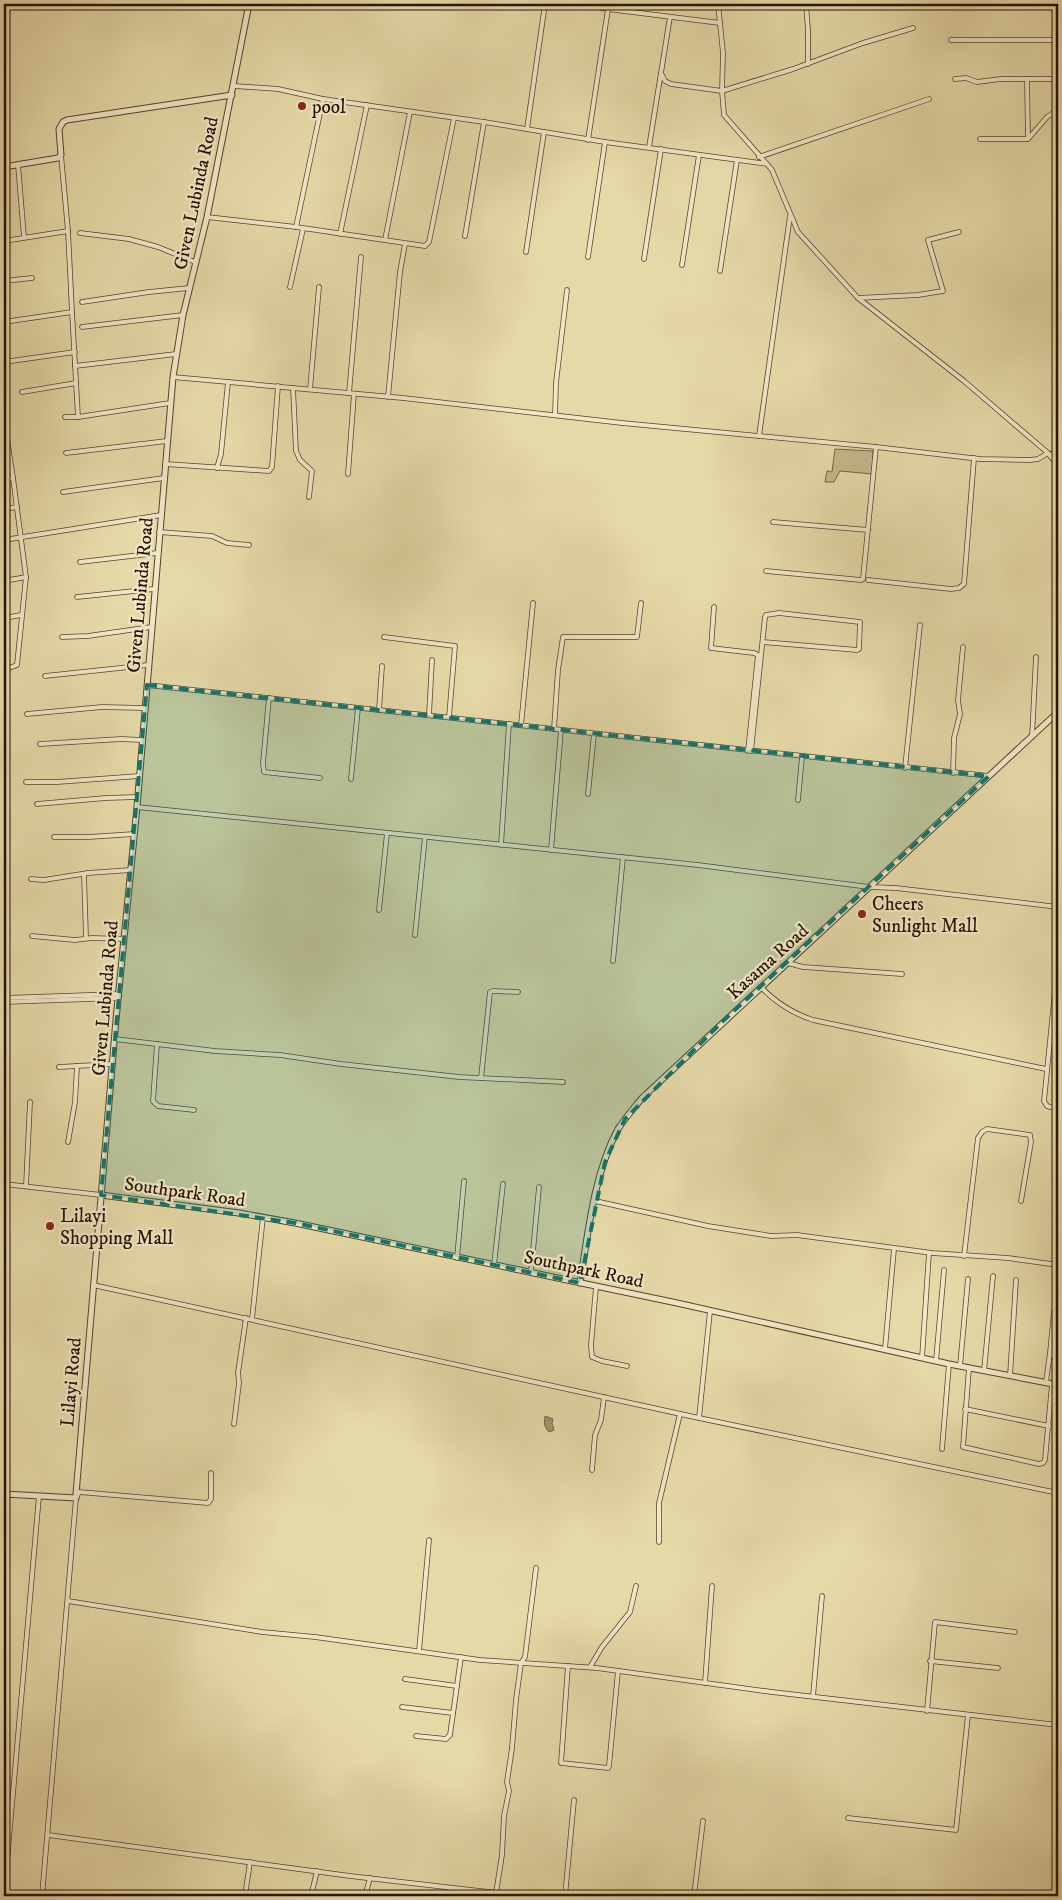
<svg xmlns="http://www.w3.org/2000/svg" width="1062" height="1900" font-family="'IM FELL DW Pica',serif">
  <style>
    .green { fill: #c5b78b; stroke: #756446 }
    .water { fill: #a4956f; stroke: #716143 }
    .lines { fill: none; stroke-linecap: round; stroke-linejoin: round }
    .minor-casing { stroke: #55442a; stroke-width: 5.5 }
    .tertiary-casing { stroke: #55442a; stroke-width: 7 }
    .minor { stroke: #efe6c6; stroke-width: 4 }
    .tertiary { stroke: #efe6c6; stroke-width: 5 }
    .marked { fill: #0f766e; fill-opacity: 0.2; stroke: #0f766e; stroke-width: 4; stroke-dasharray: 10 6; stroke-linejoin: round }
    .poi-dot { fill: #8f2418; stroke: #efe6c6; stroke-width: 2 }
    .labels { text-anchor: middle; stroke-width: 4.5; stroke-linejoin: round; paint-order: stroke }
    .poi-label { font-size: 19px; fill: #251200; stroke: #efe6c6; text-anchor: start }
    .street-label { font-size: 19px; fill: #251200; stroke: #efe6c6 }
  </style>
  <rect width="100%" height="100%" fill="#e6d9a8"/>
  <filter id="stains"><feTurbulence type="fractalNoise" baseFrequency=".004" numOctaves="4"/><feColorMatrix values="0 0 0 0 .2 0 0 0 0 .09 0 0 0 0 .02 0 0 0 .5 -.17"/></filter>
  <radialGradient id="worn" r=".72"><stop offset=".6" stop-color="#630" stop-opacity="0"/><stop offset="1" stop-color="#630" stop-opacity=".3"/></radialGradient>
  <!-- green -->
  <polygon class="green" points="835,449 873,451 872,474 840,471 834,482 825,482 827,471 832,472"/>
  <!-- water -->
  <path class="water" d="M545 1416 553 1419 552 1423 554 1430 549 1432C544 1427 544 1423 545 1416Z"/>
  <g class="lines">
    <!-- minor casing -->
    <g class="minor-casing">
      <g id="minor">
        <polyline points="582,4 608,9 720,23"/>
        <polyline points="718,4 723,53 722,91 724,115 766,163"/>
        <polyline points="806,4 808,30 808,64"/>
        <polyline points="951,40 1058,40"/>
        <polyline points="662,75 665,81 671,84 722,91 793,69 863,43 913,28"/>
        <polyline points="955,79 966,78 977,82 1001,79 1058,79"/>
        <polyline points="1027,79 1028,139"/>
        <polyline points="234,86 278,89 323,99 484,122 605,142 767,164 772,170 798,232 858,298 964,381 1048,453 1058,466"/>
        <polyline points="527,129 545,4"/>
        <polyline points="980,139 1028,139 1047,117 1058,110"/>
        <polyline points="588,140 608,9"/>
        <polyline points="649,147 670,17"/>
        <polyline points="61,155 68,231 72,312"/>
        <polyline points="759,157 929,99"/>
        <polyline points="18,165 24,237"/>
        <polyline points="207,217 296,227 425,246 429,242 454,118"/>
        <polyline points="296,227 323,99"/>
        <polyline points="80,233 129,239 158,247 195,262"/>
        <polyline points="340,234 367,105"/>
        <polyline points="465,236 484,122"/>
        <polyline points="385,240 410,112"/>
        <polyline points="4,241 68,231"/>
        <polyline points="526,252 544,132"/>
        <polyline points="588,257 605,142"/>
        <polyline points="644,259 661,149"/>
        <polyline points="682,265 699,155"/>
        <polyline points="720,271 737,160"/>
        <polyline points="4,281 32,278"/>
        <polyline points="290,287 303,229"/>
        <polyline points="858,298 918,295 943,291 928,240 959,232"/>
        <polyline points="82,302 149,292 189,288"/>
        <polyline points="4,322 72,312 78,417"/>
        <polyline points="82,327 183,315"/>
        <polyline points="4,362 75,352"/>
        <polyline points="75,366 176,354"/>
        <polyline points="173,377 403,398 622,423 876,447 980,459 1030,460 1038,459 1048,453"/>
        <polyline points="293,388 296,451 300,460 312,471 309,497"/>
        <polyline points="310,389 319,287"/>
        <polyline points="22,392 76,383"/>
        <polyline points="349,393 361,257"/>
        <polyline points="388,397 400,272 405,244"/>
        <polyline points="555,415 556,383 567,290"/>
        <polyline points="65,417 78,417 170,403"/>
        <polyline points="4,420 13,478"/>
        <polyline points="759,436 790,216"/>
        <polyline points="66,453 167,441"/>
        <polyline points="1051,456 1058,447"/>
        <polyline points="165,464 269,471 272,467 278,386"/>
        <polyline points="217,468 221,454 228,382"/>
        <polyline points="348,474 354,394"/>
        <polyline points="4,479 13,478 26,577 17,665 4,670"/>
        <polyline points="63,492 164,478"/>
        <polyline points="4,509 17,507"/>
        <polyline points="773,522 868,530"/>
        <polyline points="159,532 212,536 227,543 249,545"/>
        <polyline points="4,540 161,515"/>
        <polyline points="80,562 157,553"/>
        <polyline points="766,571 861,580 863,579 876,447"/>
        <polyline points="868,580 951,589 959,588 964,584 974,458"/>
        <polyline points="4,581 26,577"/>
        <polyline points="77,597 154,589"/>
        <polyline points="714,607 711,648 754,653 758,655 748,751"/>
        <polyline points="4,618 21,615"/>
        <polyline points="62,637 88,636 151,627"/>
        <polyline points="384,637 455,646 449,717"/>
        <polyline points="45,676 148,665"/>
        <polyline points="147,685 989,776"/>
        <polyline points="269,698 263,763 264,772 320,778"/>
        <polyline points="379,710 382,666"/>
        <polyline points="27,714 102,707 145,708"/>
        <polyline points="429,715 432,660"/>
        <polyline points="521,725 533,603"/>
        <polyline points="554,729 558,670 563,637 637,637 641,603"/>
        <polyline points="1032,737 1036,657"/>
        <polyline points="4,741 5,741"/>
        <polyline points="40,744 121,739 142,740"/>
        <polyline points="751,751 765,617 766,615 779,613 860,622 859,649 857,650 763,642"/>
        <polyline points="905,768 920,625"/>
        <polyline points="953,773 954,738 960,714 958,700 963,647"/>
        <polyline points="351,779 358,708"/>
        <polyline points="26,782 57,782 139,776"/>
        <polyline points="588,794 594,734"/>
        <polyline points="798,800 802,757"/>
        <polyline points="37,804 106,798 137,797"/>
        <polyline points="137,807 698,865 869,887 896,888 1058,907"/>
        <polyline points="54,837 89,837 134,834"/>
        <polyline points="501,845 509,724"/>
        <polyline points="551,850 561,730"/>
        <polyline points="84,874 86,938"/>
        <polyline points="31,879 44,880 88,873 131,870"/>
        <polyline points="379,910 387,833"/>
        <polyline points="415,935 425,837"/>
        <polyline points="32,936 75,940 92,938 124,939"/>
        <polyline points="613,961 623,857"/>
        <polyline points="1058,961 1044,1101 1047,1106 1058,1109"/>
        <polyline points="788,963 803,967 902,974"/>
        <path d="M761 987C776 1003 792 1013 813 1020L1046 1069"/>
        <polyline points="4,998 119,994"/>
        <polyline points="4,1002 118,998"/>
        <polyline points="115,1039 215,1051 280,1055 341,1064 459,1077 563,1082"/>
        <polyline points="157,1044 153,1101 158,1106 194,1110"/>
        <polyline points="4,1059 5,1059"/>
        <polyline points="59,1067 112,1064"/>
        <polyline points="481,1078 490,992 493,991 518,992"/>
        <polyline points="68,1142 75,1102 77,1066"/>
        <polyline points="4,1184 101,1195"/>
        <polyline points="26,1186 30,1102"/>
        <polyline points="595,1201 708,1226 771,1236 797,1235 932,1253 1008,1258 1058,1265"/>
        <polyline points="964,1256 978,1138 982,1132 987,1129 1030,1135 1031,1142 1021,1201"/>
        <polyline points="457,1258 464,1181"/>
        <polyline points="494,1265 503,1184"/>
        <polyline points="531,1272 539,1187"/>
        <polyline points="93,1285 699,1418 1058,1493"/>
        <polyline points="596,1287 591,1345 592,1357 602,1361 627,1366"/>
        <polyline points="1054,1312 1050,1353 1052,1355 1058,1356"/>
        <polyline points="252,1319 263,1217"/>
        <polyline points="885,1349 894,1249"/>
        <polyline points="922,1358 929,1253"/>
        <polyline points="936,1361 944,1270"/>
        <polyline points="960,1366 968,1279"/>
        <polyline points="969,1368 963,1447 1039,1464 1043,1463 1045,1460 1052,1384"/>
        <polyline points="984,1371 993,1276"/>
        <polyline points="1010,1376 1016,1280"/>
        <polyline points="1046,1382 1050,1353"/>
        <polyline points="965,1409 1049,1426"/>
        <polyline points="699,1418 710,1311"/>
        <polyline points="234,1424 239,1383 238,1373 246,1318"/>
        <polyline points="942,1449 949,1364"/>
        <polyline points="592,1470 595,1435 601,1420 604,1397"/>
        <polyline points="659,1542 659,1503 680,1414"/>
        <polyline points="68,1601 262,1632 315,1637 480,1660 597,1668 772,1692 1058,1725"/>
        <polyline points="419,1651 429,1540"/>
        <polyline points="930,1661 998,1668"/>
        <polyline points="568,1666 561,1763 608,1768 609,1766 618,1671"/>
        <polyline points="590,1667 602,1647 630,1612 636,1586"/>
        <polyline points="405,1679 457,1686"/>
        <polyline points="705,1683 712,1586"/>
        <polyline points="813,1696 822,1596"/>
        <polyline points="402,1707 453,1713"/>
        <polyline points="927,1711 935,1622 1015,1632"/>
        <polyline points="416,1736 446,1739 450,1735 461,1657"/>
        <polyline points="848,1818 956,1830 968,1715"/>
        <polyline points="1056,1818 1058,1794"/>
        <polyline points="48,1835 350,1876 523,1896"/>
        <polyline points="496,1893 502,1855 504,1816 509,1791 507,1782 512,1748 516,1700 521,1663 525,1657 536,1568"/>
        <polyline points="4,1896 39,1496"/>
        <polyline points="42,1896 76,1498 79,1492 208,1503 211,1499 211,1473"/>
        <polyline points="245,1896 250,1862"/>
        <polyline points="311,1896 317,1871"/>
        <polyline points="365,1896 370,1878"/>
        <polyline points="448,1896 450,1888"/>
        <polyline points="565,1896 574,1800"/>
        <polyline points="694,1896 703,1821"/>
      </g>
    </g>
    <!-- tertiary casing -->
    <g class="tertiary-casing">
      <g id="tertiary">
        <polyline points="4,167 58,158 61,155 59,129 63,122 67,120 232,95"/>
        <polyline points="101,1195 239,1213 295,1223 677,1303 949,1364 1058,1385"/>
        <path d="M580 1283C588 1233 594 1173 618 1129 625 1118 634 1108 642 1098L1058 712"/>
        <polyline points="4,1494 76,1498 76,1494 116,1020 137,807 173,377 183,315 207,217 249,4"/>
      </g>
    </g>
    <!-- minor -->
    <use href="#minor" class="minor"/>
    <!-- tertiary -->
    <use href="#tertiary" class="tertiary"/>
  </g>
  <!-- marked area -->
  <path class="marked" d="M147 685 989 776 723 1021 625 1119 605 1162 580 1283 295 1223 101 1195Z"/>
  <!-- markers -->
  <g class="poi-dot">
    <circle cx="302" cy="106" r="5"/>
    <circle cx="862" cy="914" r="5"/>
    <circle cx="50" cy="1226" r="5"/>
  </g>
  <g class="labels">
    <!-- poi labels -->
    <g class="poi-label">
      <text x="312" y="113">pool</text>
      <text x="872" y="910">Cheers<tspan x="872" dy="22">Sunlight Mall</tspan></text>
      <text x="60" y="1222">Lilayi<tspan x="60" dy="22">Shopping Mall</tspan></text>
    </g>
    <!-- street labels -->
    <g class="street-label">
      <text transform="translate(195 193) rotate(-78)" y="7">Given Lubinda Road</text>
      <text transform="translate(139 595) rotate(-85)" y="7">Given Lubinda Road</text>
      <text transform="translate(767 961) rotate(-42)" y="7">Kasama Road</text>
      <text transform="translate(104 998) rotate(-85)" y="7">Given Lubinda Road</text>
      <text transform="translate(185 1191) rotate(8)" y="7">Southpark Road</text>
      <text transform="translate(584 1268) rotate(12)" y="7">Southpark Road</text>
      <text transform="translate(70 1382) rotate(-85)" y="7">Lilayi Road</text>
    </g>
  </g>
  <!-- margin -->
  <rect width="1062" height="1900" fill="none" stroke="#e6d9a8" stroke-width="20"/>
  <rect x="5" y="5" width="1052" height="1890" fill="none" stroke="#251200" stroke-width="2.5"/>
  <rect x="10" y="10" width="1042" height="1880" fill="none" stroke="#251200"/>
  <rect width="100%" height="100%" filter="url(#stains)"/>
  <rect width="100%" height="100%" fill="url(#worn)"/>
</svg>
